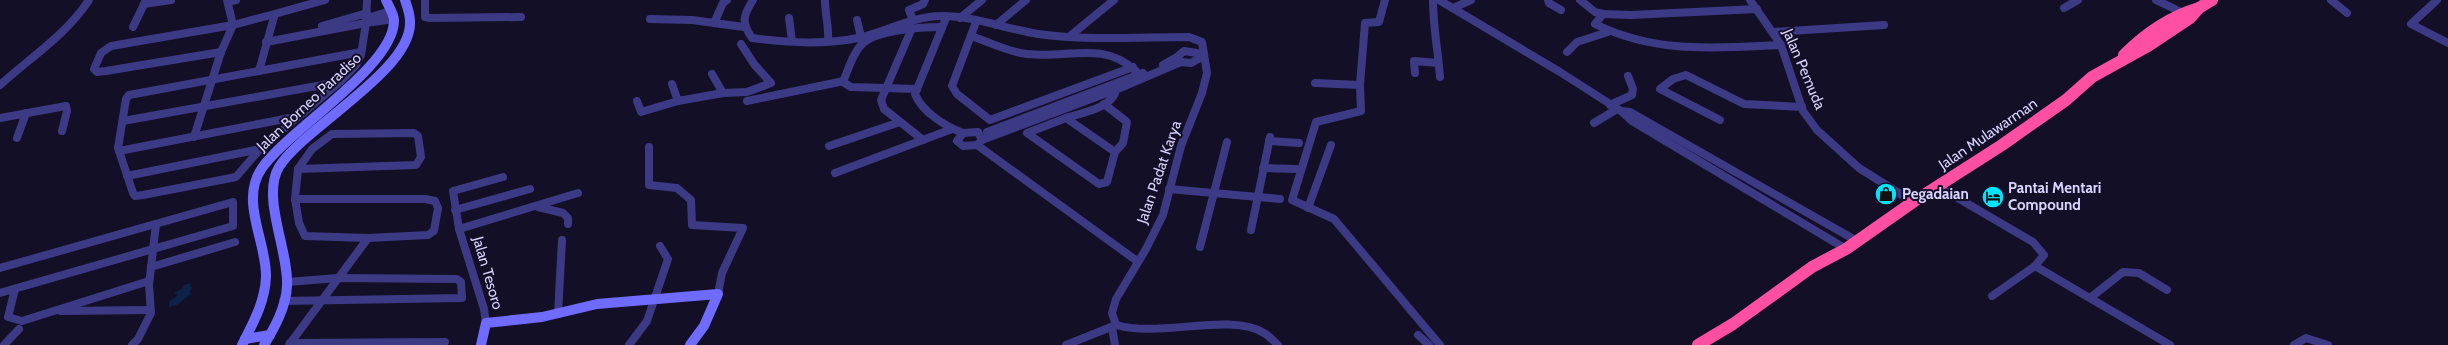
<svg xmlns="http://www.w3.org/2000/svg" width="2448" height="345" font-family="Cabin,sans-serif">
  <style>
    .water { fill: #0c2248 }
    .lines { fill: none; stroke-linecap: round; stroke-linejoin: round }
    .street { stroke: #3d3a85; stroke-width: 8 }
    .secondary { stroke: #6f6bff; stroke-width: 10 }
    .highway { stroke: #ff4fa3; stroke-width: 12 }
    .labels { text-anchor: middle; stroke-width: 4; stroke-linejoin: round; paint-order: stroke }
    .street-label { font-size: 15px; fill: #d9d4ff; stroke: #130f26 }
    .poi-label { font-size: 15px; font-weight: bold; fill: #d9d4ff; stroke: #130f26; text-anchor: start }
  </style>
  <rect width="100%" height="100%" fill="#130f26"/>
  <!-- water -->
  <polygon class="water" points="191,283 190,287 193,287 189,292 192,293 177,305 169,307 169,302 178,295 174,293 183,288 184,285"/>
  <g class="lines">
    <!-- street -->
    <g class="street">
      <polyline points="425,0 425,17 430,18 521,17"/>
      <path d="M753 0C743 16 741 22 752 38 787 43 823 45 858 38 886 32 912 16 942 16 975 16 1006 29 1038 34 1088 41 1139 37 1189 37L1202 42 1207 73 1202 93 1181 146 1163 215 1146 249 1116 299 1112 313 1116 325C1160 338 1230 312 1264 333 1269 336 1274 341 1278 345"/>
      <path d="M825 0C825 14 829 26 828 40"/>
      <path d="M1433 0C1433 26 1438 51 1440 77"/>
      <polyline points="1439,0 1560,72 1621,111 1632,121 1846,249"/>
      <polyline points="1548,0 1549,3 1561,10"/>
      <polyline points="1580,0 1595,12 1603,14 1631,15 1757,9"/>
      <polyline points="1750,0 1781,45 1803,111 1817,130 1859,168 1913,202"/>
      <polyline points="2156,0 2181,12"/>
      <polyline points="2331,0 2347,13"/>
      <polyline points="2437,0 2411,24 2448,43"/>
      <polyline points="228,2 236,0"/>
      <polyline points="144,4 171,0"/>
      <polyline points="1453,8 1471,0"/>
      <polyline points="2064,8 2078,0"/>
      <path d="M1603 14 1595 24C1656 54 1715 48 1781 45"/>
      <polyline points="271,15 325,0"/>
      <polyline points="371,17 390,11"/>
      <polyline points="789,18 792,41"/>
      <path d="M946 18 915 94C922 112 945 126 963 133"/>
      <polyline points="960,18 982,0"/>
      <polyline points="650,19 692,20 744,27"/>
      <polyline points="857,20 861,37"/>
      <polyline points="913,20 909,10 923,4 925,0"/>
      <polyline points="976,22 952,86 957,94 990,120 1133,67"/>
      <polyline points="714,23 723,3 727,0"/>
      <polyline points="996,25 1026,0"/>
      <polyline points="322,26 367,13"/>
      <polyline points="133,27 146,0"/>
      <polyline points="912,28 881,100 884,109 923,140"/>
      <polyline points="1773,32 1884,25"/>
      <path d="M971 36C989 42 1008 52 1027 54 1067 59 1103 40 1136 71"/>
      <polyline points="1070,36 1114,0"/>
      <polyline points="266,42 366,23 367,0"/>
      <polygon points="1184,51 1197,53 1200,58 1191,63 1181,62 1177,57"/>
      <polyline points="221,52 106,71 97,72 94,69 101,53 111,46 233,25 271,15 274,17 259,71"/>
      <polyline points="361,52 129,95 126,99 118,148 133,193 135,196 143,195 236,177 260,149 341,81 356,65 361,55 366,23 394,19"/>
      <polyline points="1567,52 1577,42 1608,32"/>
      <polyline points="1163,65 1177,57"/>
      <polyline points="1415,73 1414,61 1438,63"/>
      <polyline points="712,74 723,93"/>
      <polyline points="1315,83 1360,85 1365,23 1379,22 1385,0"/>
      <polyline points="672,84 678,101"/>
      <path d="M0 85C31 57 66 35 89 0"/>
      <polyline points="1360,85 1361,111 1316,122 1292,200 1334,219 1440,345"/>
      <path d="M917 89 851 87 843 82C848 70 852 55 861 45 875 30 922 27 942 27"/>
      <polyline points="637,101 641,112 678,101 723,93 747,92 771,83 754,64 741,44"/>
      <polyline points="747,101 844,81"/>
      <polyline points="1104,104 1127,122 1123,143 1115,152"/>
      <polyline points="1610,105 1632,95 1633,89 1628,76"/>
      <polyline points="1621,111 1630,112 1857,241"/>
      <polyline points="0,118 66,106 67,111 62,131"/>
      <polygon points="1066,118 1115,152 1107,182 1099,184 1027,133"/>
      <path d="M1066 118C1081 113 1113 108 1116 90"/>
      <polyline points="1720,120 1660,89 1673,79 1686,75 1744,104 1802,107"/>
      <polyline points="123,121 339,82"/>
      <polyline points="1594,123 1617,109"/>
      <polygon points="978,132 982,140 977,145 963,146 957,141 963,133"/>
      <polyline points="987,132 1143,73"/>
      <polygon points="414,133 418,136 421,157 416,165 298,169 312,149 332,134"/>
      <polyline points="194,137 221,52 233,25 227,0"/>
      <polyline points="17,138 26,113"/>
      <polyline points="982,140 1120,88 1181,62"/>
      <polyline points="1269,141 1299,143"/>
      <polyline points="977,145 1137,261"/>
      <polyline points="829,146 900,122"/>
      <polyline points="649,147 649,185 677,188 691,200 692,225 743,228 722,273 718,294"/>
      <polyline points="119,151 295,117"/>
      <polyline points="1263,168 1296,169"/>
      <polyline points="835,173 952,129"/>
      <polyline points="127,176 260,149"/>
      <polyline points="1939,187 2033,242 2044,255 2035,266 1992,296"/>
      <polyline points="1169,189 1280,199"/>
      <polygon points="295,199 425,199 435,201 438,208 434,231 428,235 368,238 305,236 299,223"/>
      <polyline points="295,199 298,169"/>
      <polyline points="538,207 563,213 568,218 568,224"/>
      <polyline points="1308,208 1331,145"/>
      <polyline points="455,210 530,189"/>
      <polyline points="459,229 453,191 503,177"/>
      <polyline points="1251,230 1270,137"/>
      <polyline points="1200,247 1227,142"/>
      <polyline points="2035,266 2170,345"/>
      <polyline points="151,267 235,242"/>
      <polyline points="0,268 233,202 233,226 0,293"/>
      <polyline points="15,289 8,317 22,321 149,281"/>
      <polyline points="2090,298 2123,272 2139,273 2167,290"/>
      <polyline points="283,301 462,298 461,282 457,279 338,278 287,282"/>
      <polyline points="61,311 150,310"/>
      <polyline points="558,314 562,240"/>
      <polyline points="486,323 484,309 459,229 578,193"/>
      <polyline points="1112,327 1115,345"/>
      <polyline points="1418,335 1429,345"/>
      <polyline points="290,343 445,342"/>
      <polyline points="4,345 19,329"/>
      <polyline points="132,345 138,339 151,313 149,285 156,224"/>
      <polyline points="289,345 368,238"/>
      <polyline points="629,345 647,321 668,259 660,246"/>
      <polyline points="1066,345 1116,325"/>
      <polyline points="2294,345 2306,338 2328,345"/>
    </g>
    <!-- secondary -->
    <g class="secondary">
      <polyline points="245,339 270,335"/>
      <path d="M242 345C253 323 265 302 266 277 267 242 239 201 262 168 289 129 395 66 394 20 394 14 388 5 386 0"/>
      <path d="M264 345C275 327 286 307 287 286 289 251 261 197 279 167 304 127 413 70 410 21 410 14 407 6 405 0"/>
      <polyline points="481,345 486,323 542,317 597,304 718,294 704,326 690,345"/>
    </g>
    <!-- highway -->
    <g class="highway">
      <path d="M2124 55C2146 33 2169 17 2199 8"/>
      <polyline points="1698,345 1733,324 1812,267 1846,249 1913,202 2002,145 2066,100 2092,77 2148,46 2190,18 2199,8 2212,0"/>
    </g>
  </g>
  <!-- icons -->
  <defs>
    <g id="shop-disc" transform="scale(1.15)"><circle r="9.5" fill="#00e5ff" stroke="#130f26"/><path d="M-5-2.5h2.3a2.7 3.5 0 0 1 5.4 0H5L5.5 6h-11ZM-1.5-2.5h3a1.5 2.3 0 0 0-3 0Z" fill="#111"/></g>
    <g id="hotel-disc" transform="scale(1.15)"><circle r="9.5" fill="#00e5ff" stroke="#130f26"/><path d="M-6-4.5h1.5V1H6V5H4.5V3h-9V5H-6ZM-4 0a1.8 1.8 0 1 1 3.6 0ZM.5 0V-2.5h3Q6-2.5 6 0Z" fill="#111"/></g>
  </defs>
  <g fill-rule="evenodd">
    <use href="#shop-disc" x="1886" y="194"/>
    <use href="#hotel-disc" x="1993" y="197"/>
  </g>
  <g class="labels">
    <!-- street labels -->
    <g class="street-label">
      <text transform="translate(1804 69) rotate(67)" y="5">Jalan Pemuda</text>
      <text transform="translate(309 102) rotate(-43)" y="5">Jalan Borneo Paradiso</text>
      <text transform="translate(1988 134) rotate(-34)" y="5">Jalan Mulawarman</text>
      <text transform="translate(1159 172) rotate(-71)" y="5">Jalan Padat Karya</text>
      <text transform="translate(488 273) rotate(74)" y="5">Jalan Tesoro</text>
    </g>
    <!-- poi labels -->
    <g class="poi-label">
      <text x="2008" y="193">Pantai Mentari<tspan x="2008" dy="17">Compound</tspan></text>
      <text x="1902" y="199">Pegadaian</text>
    </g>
  </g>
</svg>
